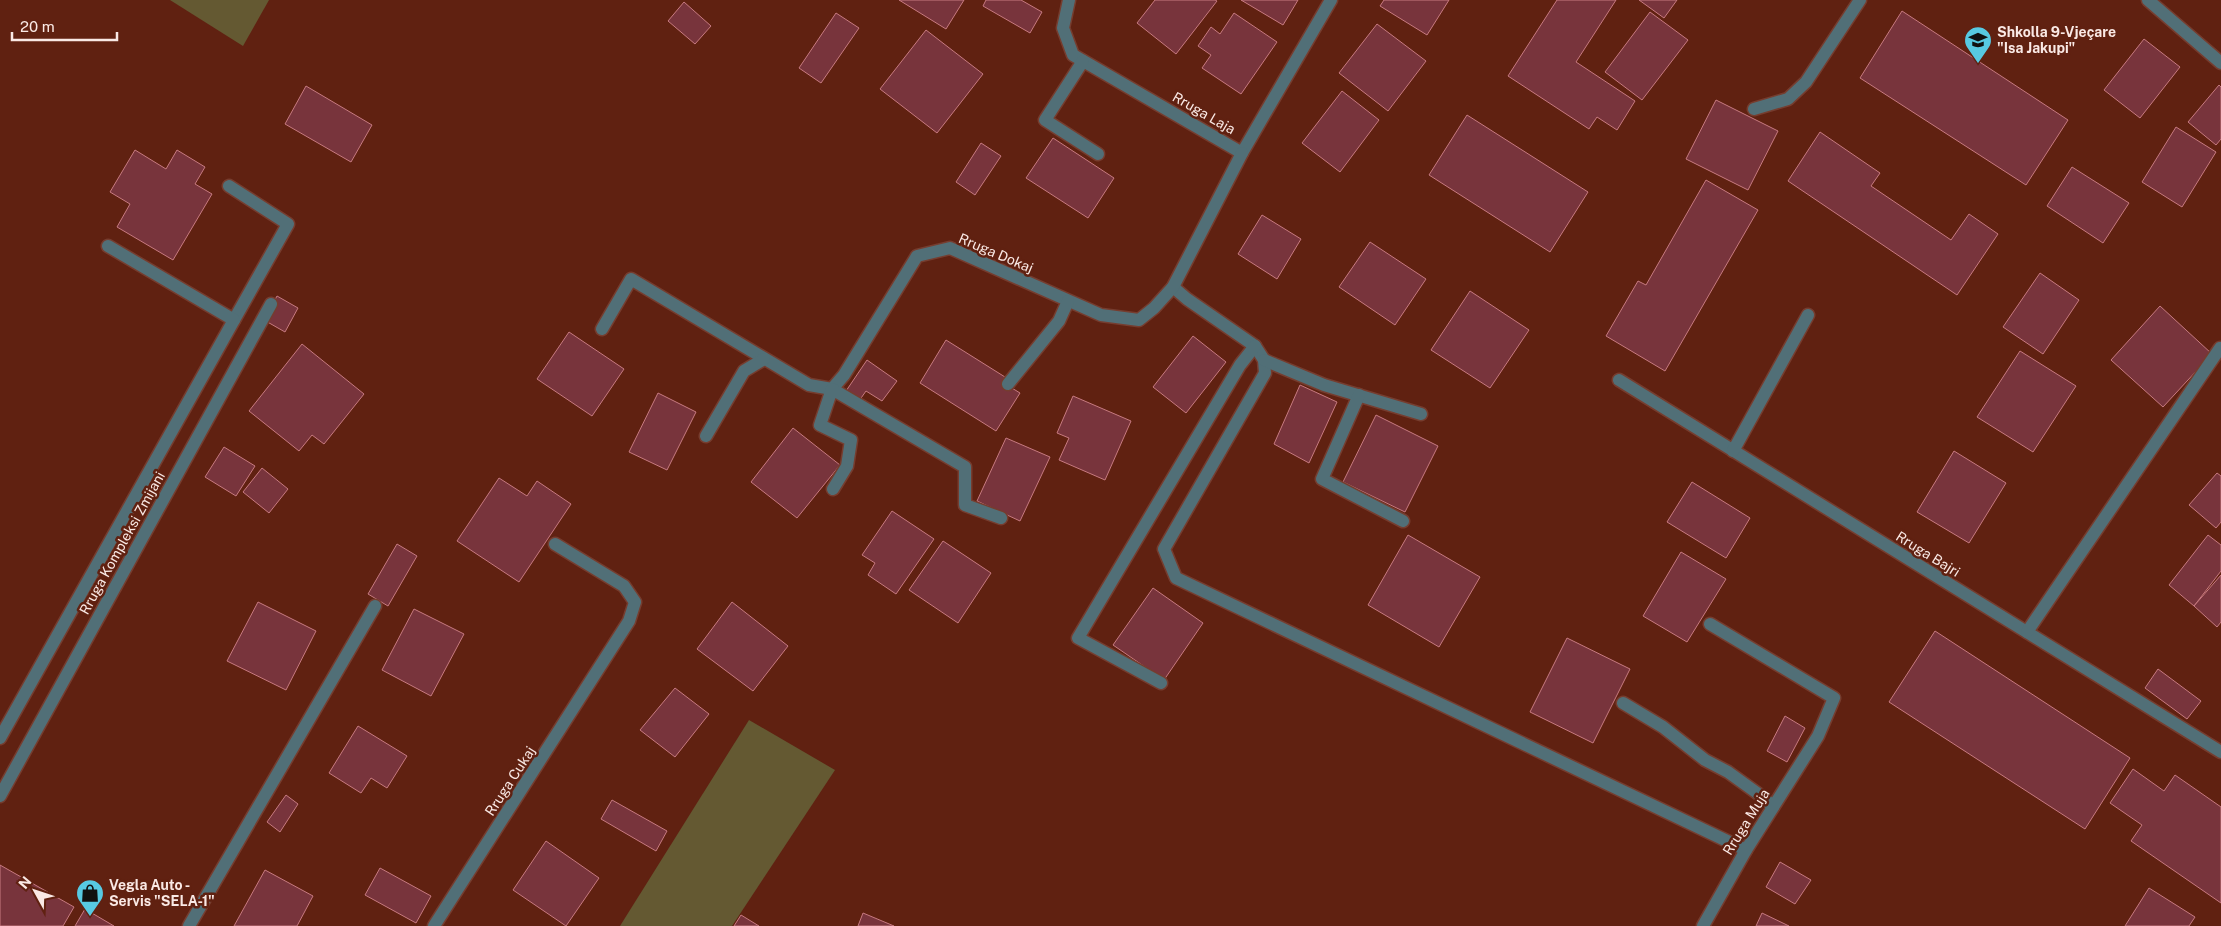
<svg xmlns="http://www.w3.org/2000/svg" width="2221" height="926" font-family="'Public Sans',sans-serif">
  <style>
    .green { fill: #645932 }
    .building { fill: #78343c; stroke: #c77a80 }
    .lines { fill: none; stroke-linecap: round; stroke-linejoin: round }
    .minor-casing { stroke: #763d2f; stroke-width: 15 }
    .minor { stroke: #516f77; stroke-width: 12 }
    .labels { text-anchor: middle; stroke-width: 5; stroke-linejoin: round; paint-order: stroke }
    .poi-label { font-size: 14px; font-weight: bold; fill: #fae9e5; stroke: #602111; text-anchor: start }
    .street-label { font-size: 14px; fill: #fae9e5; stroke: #602111 }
  </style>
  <rect width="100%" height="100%" fill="#602111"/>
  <!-- green -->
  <g class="green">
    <polygon points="170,0 269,0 243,46"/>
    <polygon points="749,720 835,770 732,926 620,926"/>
  </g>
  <!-- building -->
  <g class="building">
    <polygon points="899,0 964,0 946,29"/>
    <polygon points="986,0 1021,0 1042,12 1030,33 983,6"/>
    <polygon points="1155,0 1215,0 1217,1 1176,54 1137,23"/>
    <polygon points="1241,0 1298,0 1283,25"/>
    <polygon points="1384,0 1449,0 1427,35 1380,6"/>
    <polygon points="1557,0 1616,0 1576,62 1635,101 1617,130 1597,117 1589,129 1508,76"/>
    <polygon points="1639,0 1677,0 1664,18"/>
    <polygon points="684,2 711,26 695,44 668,21"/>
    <polygon points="1902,11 2068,120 2026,185 1860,78"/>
    <polygon points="1650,12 1688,40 1642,100 1605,72"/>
    <polygon points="836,13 859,28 821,83 799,68"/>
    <polygon points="1234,13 1277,42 1241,94 1202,68 1211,55 1198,46 1211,27 1220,34"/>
    <polygon points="1377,24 1426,61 1388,111 1339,73"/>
    <polygon points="926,30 983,74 937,133 880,89"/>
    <polygon points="2144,39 2180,67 2140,118 2104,90"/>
    <polygon points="2219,85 2221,87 2221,139 2216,145 2188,122"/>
    <polygon points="306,86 372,125 351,162 285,124"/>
    <polygon points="1342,91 1379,120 1340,172 1302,143"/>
    <polygon points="1716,100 1778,131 1748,190 1686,159"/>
    <polygon points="1467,115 1588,192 1550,252 1429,175"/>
    <polygon points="2176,127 2216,152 2182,207 2142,182"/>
    <polygon points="1820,132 1880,173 1871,186 1951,240 1969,214 1998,234 1957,295 1788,181"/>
    <polygon points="1053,138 1114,178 1088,218 1026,178"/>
    <polygon points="981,143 1001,156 975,195 956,182"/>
    <polygon points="135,150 166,169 177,150 205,167 195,184 212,194 173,260 117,227 130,204 110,192"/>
    <polygon points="2072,167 2129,203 2103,243 2047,206"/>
    <polygon points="1706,180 1758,210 1665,371 1606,336 1638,281 1646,285"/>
    <polygon points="1262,215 1301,239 1277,279 1238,254"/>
    <polygon points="1370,242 1426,279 1395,325 1339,287"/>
    <polygon points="2040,273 2079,300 2043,354 2003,327"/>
    <polygon points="1470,291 1529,330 1490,388 1431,350"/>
    <polygon points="277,296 298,308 285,332 264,320"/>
    <polygon points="2160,306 2212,354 2163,407 2111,360"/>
    <polygon points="569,332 624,369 592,416 537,379"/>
    <polygon points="1193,336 1226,362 1186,413 1153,387"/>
    <polygon points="946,340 1005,377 1002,382 1020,393 996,431 920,383"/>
    <polygon points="302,344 364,394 324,444 312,435 299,451 249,411"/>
    <polygon points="2020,351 2076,386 2033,452 1977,417"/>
    <polygon points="867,360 897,381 882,401 866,391 859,401 846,391"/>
    <polygon points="1300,385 1337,402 1309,463 1274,444"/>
    <polygon points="658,393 696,412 667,470 629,452"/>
    <polygon points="1073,396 1131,421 1105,480 1059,460 1069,438 1057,433"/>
    <polygon points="1376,415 1438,446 1405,512 1343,482"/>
    <polygon points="793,428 840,465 797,518 751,482"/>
    <polygon points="1006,438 1050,457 1020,521 977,501"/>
    <polygon points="224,447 255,466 236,496 205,477"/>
    <polygon points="1954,451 2006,483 1969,543 1917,512"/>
    <polygon points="262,468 288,489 269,513 243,492"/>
    <polygon points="2217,473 2221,476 2221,522 2216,528 2189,505"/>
    <polygon points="499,478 527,496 537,481 571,504 519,582 457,541"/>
    <polygon points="1692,482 1750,518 1726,558 1667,522"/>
    <polygon points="892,511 934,539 896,594 868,575 875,563 862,555"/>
    <polygon points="1408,535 1480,577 1439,647 1368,605"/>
    <polygon points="2208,535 2221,545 2221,571 2194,606 2169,585"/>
    <polygon points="943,541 991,573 958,623 909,590"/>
    <polygon points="397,544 417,556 388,606 368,594"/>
    <polygon points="1681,552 1726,579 1687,642 1643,616"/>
    <polygon points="2221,575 2221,622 2217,627 2194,606"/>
    <polygon points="1153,588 1203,623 1164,680 1113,645"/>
    <polygon points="258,602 316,631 286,690 227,661"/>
    <polygon points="732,602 788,646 753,691 697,649"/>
    <polygon points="414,609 464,634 431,696 382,670"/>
    <polygon points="1935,631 2130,758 2085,829 1889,702"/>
    <polygon points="1567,638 1630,669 1593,743 1530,712"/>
    <polygon points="2158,669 2201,701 2187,719 2145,688"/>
    <polygon points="675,688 709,714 675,757 640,730"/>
    <polygon points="1785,716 1805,728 1787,762 1767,751"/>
    <polygon points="358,726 407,756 387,788 371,778 361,793 329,773"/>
    <polygon points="2133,769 2164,791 2175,775 2221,807 2221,903 2131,841 2142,825 2110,803"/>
    <polygon points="286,795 298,804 280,832 267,822"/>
    <polygon points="612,800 667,831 656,851 601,819"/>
    <polygon points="546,841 599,878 566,926 513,890"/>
    <polygon points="1780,862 1811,880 1795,904 1766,887"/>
    <polygon points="0,865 74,907 63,926 0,926"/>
    <polygon points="380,868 431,896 416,923 365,895"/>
    <polygon points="265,870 313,896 297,926 234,926"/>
    <polygon points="2149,888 2195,917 2189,926 2125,926"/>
    <polygon points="85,909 114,926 75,926"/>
    <polygon points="863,913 894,926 858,926"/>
    <polygon points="1762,913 1789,926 1756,926"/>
    <polygon points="741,915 759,926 734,926"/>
  </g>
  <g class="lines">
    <!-- minor casing -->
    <g class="minor-casing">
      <g id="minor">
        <polyline points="1069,0 1063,28 1073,55 1242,153 1331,0"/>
        <polyline points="2148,0 2221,63"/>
        <polyline points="1083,61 1045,120 1098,154"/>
        <polyline points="1754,109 1788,99 1806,82 1860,0"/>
        <polyline points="229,186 288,224 234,320"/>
        <polyline points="1173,287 1187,299 1255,346 1264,360 1265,373 1164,549 1176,578 1746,850"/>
        <polyline points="602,329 631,279 809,385 832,389 844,375 917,256 950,248 1101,315 1139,320 1154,308 1173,287 1242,153"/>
        <polyline points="1264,360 1324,385 1421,414"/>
        <polyline points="1619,380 2221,752"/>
        <polyline points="1008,384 1059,321 1068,301"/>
        <polyline points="1359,395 1322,479 1403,521"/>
        <polyline points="706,436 744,371 764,359"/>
        <polyline points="1733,451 1808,315"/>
        <polyline points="833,489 847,466 851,440 820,425 832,389 965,467 965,505 1001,518"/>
        <polyline points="2027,632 2220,348"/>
        <polyline points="1161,683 1078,638 1240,365 1255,346"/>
        <polyline points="1623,703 1663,727 1705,760 1728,772 1764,798 1773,807"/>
        <polyline points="0,738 234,320 108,246"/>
        <polyline points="0,796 271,304"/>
        <polyline points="189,926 375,606"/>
        <polyline points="434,926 629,621 635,602 624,586 555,544"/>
        <polyline points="1703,926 1746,850 1818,736 1834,698 1710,624"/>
      </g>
    </g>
    <!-- minor -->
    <use href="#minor" class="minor"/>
  </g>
  <!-- icons -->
  <defs>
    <g id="school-pin" transform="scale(1.4375)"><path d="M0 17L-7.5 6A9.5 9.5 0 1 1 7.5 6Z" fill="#57c9e2" stroke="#602111"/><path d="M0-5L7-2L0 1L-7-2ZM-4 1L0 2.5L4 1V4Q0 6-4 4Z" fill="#111"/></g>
    <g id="shop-pin" transform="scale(1.4375)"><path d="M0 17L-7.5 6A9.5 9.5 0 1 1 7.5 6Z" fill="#57c9e2" stroke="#602111"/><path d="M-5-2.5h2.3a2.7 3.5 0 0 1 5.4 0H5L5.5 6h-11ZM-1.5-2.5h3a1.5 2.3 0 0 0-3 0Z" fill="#111"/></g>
  </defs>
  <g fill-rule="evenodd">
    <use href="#school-pin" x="1978" y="40"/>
    <use href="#shop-pin" x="90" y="893"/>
  </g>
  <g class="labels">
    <!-- poi labels -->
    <g class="poi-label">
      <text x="1997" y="37">Shkolla 9-Vjeçare<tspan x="1997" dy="16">"Isa Jakupi"</tspan></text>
      <text x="109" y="890">Vegla Auto -<tspan x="109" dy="16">Servis "SELA-1"</tspan></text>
    </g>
    <!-- street labels -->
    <g class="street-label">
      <text transform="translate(1204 113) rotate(30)" y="5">Rruga Laja</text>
      <text transform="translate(996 253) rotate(23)" y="5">Rruga Dokaj</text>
      <text transform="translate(122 543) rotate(-61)" y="5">Rruga Kompleksi Zmijani</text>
      <text transform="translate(1928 554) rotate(32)" y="5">Rruga Bajri</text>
      <text transform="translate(510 781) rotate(-57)" y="5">Rruga Cukaj</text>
      <text transform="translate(1746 822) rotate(-58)" y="5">Rruga Muja</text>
    </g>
  </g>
  <!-- north arrow -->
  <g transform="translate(35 891) rotate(310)" stroke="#602111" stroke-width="4" paint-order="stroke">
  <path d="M0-4L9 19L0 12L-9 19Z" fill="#fae9e5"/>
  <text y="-8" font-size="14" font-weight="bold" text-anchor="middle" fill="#fae9e5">N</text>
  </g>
  <!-- scale -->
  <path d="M12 32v8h105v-8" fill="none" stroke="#fae9e5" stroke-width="2.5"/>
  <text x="20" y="32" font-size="15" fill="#fae9e5" stroke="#602111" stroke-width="4" paint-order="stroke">20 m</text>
</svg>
